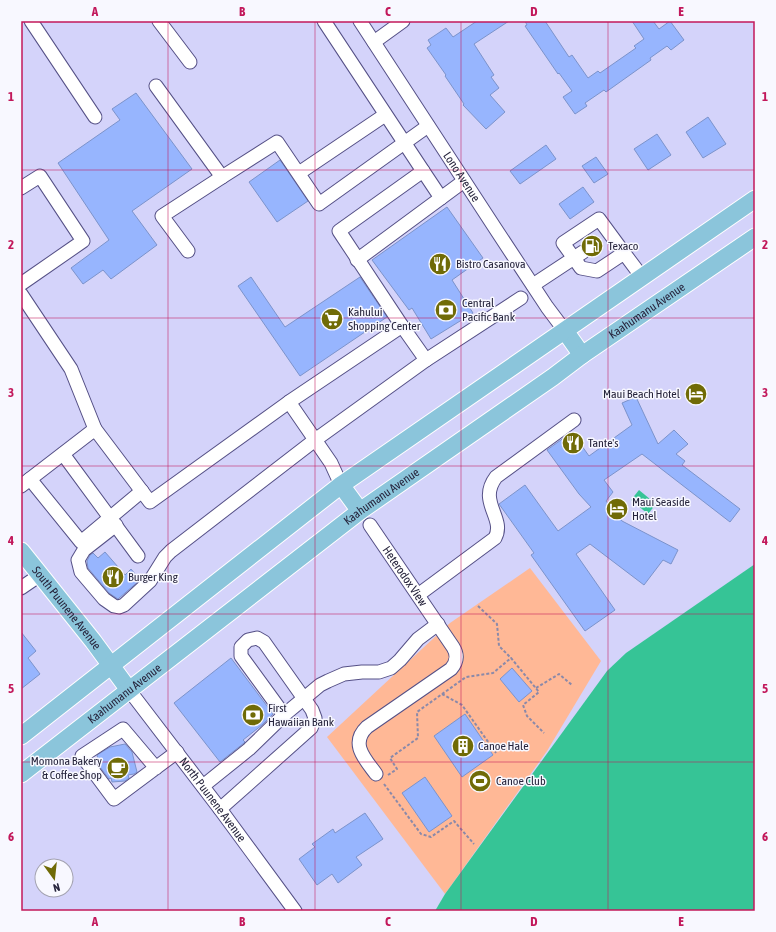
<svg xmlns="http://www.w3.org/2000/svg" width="776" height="932" font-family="'Asap Condensed',sans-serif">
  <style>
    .green { fill: #ffb896 }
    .water { fill: #36c496 }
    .building { fill: #97b5fe; stroke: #7c93cb }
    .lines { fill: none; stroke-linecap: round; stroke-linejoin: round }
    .minor-tunnel { stroke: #b1b0d4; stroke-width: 13; stroke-dasharray: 13 6; stroke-linecap: butt }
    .minor-casing { stroke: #555086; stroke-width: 15 }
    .major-casing { stroke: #fff; stroke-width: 19 }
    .path { stroke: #8a89a9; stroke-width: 2; stroke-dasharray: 3 2; stroke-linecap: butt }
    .minor { stroke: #fff; stroke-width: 13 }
    .major { stroke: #8bc5db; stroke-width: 17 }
    .grid { fill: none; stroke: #c2185b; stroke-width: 1; stroke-opacity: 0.55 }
    .labels { text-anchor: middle; stroke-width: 3; stroke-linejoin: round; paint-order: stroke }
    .street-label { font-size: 12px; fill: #26243c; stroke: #f8f8ff }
    .poi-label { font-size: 12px; fill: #26243c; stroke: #f8f8ff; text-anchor: start }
    .neatline { fill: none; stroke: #c2185b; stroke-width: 1.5 }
    .grid-label { font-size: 13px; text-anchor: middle; font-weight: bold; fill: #c2185b }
  </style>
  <rect width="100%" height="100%" fill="#d4d3fa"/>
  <!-- green -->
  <polygon class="green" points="530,568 601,661 547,751 445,894 327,737 450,623"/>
  <!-- water -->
  <g class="water">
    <polygon points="639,490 656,504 648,514 631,500"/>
    <polygon points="755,564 755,911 435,911 445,894 607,671 626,653"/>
  </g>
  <!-- building -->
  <g class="building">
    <polygon points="477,21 509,21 474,44 494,75 491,77 499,88 490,95 505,112 486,129 463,105 464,104 445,76 446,75 427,48 431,45 428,40 446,28 453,37"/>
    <polygon points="525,21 545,21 569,57 572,55 588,78 598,71 600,73 636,48 634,46 644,39 632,21 653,21 659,29 670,21 684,40 671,50 667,46 650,58 651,60 606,92 604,90 585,103 587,106 575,114 563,97 572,91 559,73 558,74 525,26 527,25"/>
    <polygon points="136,93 192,169 132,211 157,245 111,279 103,270 83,284 71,268 109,240 58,163 120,120 112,109"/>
    <polygon points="708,117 726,144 703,158 686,132"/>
    <polygon points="657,134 671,155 648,170 634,149"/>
    <polygon points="546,145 556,159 520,184 510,171"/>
    <polygon points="596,157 608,174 594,183 582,166"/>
    <polygon points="280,160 308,201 277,222 249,182"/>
    <polygon points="583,187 594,202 570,219 559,204"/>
    <polygon points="447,207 483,258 452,280 473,313 431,339 412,308 409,310 372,260"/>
    <polygon points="251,277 285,327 360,277 387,317 300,376 238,286"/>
    <polygon points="636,397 658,444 674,430 688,444 676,454 685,461 682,465 740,509 730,522 642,454 604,480 613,492 606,501 622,521 678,550 671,564 663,560 644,585 590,544 576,554 615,610 585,631 531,555 534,553 499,504 525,485 558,531 591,507 579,494 547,450 572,432 589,456 632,425 622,403"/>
    <polygon points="105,552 125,575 131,569 140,580 118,599 109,593 88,568 87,561 90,555 93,553 98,558"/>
    <polygon points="21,632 36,651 28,658 40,674 21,689"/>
    <polygon points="231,658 273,714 262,725 243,740 245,742 244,743 220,762 174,703"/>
    <polygon points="512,668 532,691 519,702 500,679"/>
    <polygon points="465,714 493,755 462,777 434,736"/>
    <polygon points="125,744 132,752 137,772 134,774 128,775 129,778 125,781 112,782 111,778 109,779 100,767 97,755 110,747"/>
    <polygon points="425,777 452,816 429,832 402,793"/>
    <polygon points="365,813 383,839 356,857 362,865 338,883 332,874 317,885 299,859 315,847 312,844 333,829 335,833"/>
  </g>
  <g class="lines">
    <!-- minor-tunnel -->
    <polyline class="minor-tunnel" points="583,252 600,240"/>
    <!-- minor casing -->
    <g class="minor-casing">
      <g id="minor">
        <polyline points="31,21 95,117"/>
        <polyline points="159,21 190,62"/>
        <polyline points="324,21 423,171"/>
        <path id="s1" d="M360 21 495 228 547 307 565 331"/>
        <polyline points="374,42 403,21"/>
        <polyline points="156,86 222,177 162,216 188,251"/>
        <polyline points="299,173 385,115"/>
        <polyline points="222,177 277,142 319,204 428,126"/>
        <polyline points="21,188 40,176 83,241 21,284"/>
        <polyline points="624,253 597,271 581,268 563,243 599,219 624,253 642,277"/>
        <polyline points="357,260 441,198"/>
        <polyline points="533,285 583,252"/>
        <polyline points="21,294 71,369 95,429"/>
        <polyline points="426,360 521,298"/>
        <polyline points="289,402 331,463 341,485"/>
        <polyline points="63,454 138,556"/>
        <polyline points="30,479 81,542 142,491"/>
        <polyline points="21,486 95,429 150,502 289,402 402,326 339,231 423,171 441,198 464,181"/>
        <polyline points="116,525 84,550 78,560 81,572 104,599 114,606 119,607 124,605 150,581 165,557 171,551 315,440 426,360 402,326"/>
        <path id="s2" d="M370 525 453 647C458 655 457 662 451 669L367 727C349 744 366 760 376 774"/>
        <polyline points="21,588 40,575"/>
        <path d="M418 595 495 538C506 518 477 502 496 477L574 420"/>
        <path id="s3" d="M129 690 220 809 295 911"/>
        <polyline points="156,768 123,729 82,756 114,799 177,752"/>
        <polyline points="203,786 249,749 284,715 320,685 328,681 344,674 362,672 379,672 391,668 400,660 418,639 438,624"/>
        <polyline points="220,809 311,728 315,718 312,710 264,642 257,638 248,640 241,647 241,656 284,715"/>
      </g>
    </g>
    <!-- major casing -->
    <g class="major-casing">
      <g id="major">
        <polyline points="565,331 582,355"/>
        <polyline points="341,485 360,511"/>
        <path id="s4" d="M21 551 93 641 129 690"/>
        <polyline points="21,736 341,485 755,199"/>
        <path id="s5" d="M21 774 360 511 553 377 582 355 755 237"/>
      </g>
    </g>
    <!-- path -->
    <g class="path">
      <polyline points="478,606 497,624 499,646 511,658"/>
      <polyline points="536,688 559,674 572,685"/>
      <polyline points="442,694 462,705 496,753"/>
      <polyline points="388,775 397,769 390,758 418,738 417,712 466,677 493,673 511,658 539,692 523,705 527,716 544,733"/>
      <polyline points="384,784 421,834 431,837 454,821 474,844"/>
    </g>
    <!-- minor -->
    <use href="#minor" class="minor"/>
    <!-- major -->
    <use href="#major" class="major"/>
  </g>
  <!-- grid -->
  <path class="grid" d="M168 21V911M315 21V911M461 21V911M608 21V911M21 170H755M21 318H755M21 466H755M21 614H755M21 762H755"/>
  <!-- icons -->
  <defs>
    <g id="fuel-disc" transform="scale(1.15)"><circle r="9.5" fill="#706b07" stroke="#f8f8ff"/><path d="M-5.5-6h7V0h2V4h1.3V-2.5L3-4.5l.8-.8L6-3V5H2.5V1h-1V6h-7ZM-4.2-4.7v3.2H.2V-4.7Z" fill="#fff"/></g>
    <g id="restaurant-disc" transform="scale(1.15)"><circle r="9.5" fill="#706b07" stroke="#f8f8ff"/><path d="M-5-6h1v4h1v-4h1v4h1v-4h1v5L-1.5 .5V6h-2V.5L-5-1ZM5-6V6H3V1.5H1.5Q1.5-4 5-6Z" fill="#fff"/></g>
    <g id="bank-disc" transform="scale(1.15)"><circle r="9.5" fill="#706b07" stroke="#f8f8ff"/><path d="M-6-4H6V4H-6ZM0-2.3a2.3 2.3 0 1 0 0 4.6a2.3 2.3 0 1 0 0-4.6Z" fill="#fff"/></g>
    <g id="supermarket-disc" transform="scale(1.15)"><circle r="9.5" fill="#706b07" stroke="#f8f8ff"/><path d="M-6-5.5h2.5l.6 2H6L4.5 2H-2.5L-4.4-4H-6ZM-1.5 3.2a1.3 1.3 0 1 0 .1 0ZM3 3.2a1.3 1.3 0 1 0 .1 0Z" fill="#fff"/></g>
    <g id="hotel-disc" transform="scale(1.15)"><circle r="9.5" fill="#706b07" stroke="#f8f8ff"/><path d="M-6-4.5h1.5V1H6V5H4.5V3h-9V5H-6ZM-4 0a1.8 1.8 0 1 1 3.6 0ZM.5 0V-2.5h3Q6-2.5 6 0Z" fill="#fff"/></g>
    <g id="building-disc" transform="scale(1.15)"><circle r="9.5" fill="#706b07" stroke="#f8f8ff"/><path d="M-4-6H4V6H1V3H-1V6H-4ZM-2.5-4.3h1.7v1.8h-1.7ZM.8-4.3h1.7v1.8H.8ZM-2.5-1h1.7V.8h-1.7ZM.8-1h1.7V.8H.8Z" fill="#fff"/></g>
    <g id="cafe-disc" transform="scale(1.15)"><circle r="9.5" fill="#706b07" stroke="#f8f8ff"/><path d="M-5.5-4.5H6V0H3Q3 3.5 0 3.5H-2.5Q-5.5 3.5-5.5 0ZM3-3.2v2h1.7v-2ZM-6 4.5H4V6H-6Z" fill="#fff"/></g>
    <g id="stadium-disc" transform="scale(1.15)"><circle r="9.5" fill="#706b07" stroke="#f8f8ff"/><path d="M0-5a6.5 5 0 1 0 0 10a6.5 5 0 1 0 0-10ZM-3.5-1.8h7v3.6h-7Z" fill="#fff"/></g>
  </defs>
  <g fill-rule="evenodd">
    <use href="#fuel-disc" x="592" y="246"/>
    <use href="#restaurant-disc" x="440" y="264"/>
    <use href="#bank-disc" x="446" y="310"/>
    <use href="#supermarket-disc" x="332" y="319"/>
    <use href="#hotel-disc" x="696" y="394"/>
    <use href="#restaurant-disc" x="573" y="443"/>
    <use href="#hotel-disc" x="617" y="509"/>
    <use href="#restaurant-disc" x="113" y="577"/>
    <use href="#bank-disc" x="253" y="715"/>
    <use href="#building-disc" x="463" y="746"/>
    <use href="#cafe-disc" x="118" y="768"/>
    <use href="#stadium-disc" x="480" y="781"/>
  </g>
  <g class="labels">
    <!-- street labels -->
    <g class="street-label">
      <text dy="4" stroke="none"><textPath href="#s1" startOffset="186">Lono Avenue</textPath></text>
      <text dy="4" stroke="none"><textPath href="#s5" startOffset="779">Kaahumanu Avenue</textPath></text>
      <text dy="4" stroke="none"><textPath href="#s5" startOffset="455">Kaahumanu Avenue</textPath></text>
      <text dy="4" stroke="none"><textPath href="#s2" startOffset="62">Heterodox View</textPath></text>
      <text dy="4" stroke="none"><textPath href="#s4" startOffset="73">South Puunene Avenue</textPath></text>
      <text dy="4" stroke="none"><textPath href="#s5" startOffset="131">Kaahumanu Avenue</textPath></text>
      <text dy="4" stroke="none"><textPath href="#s3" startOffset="138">North Puunene Avenue</textPath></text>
    </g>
    <!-- poi labels -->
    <g class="poi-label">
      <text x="608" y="250">Texaco</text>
      <text x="456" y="268">Bistro Casanova</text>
      <text x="462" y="307">Central<tspan x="462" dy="14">Pacific Bank</tspan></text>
      <text x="348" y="316">Kahului<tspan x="348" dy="14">Shopping Center</tspan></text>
      <text x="680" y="398" text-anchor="end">Maui Beach Hotel</text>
      <text x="588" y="447">Tante's</text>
      <text x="632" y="506">Maui Seaside<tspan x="632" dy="14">Hotel</tspan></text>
      <text x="128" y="581">Burger King</text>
      <text x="268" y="712">First<tspan x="268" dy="14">Hawaiian Bank</tspan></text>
      <text x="478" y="750">Canoe Hale</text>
      <text x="102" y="765" text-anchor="end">Momona Bakery<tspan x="102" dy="14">&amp; Coffee Shop</tspan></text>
      <text x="496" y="785">Canoe Club</text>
    </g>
  </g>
  <!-- border -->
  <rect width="776" height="932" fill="none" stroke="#f8f8ff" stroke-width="44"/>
  <!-- north arrow -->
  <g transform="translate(54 878) rotate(165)"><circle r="19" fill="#f8f8ff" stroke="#a4a3b1"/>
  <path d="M0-3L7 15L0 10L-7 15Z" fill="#706b07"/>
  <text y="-6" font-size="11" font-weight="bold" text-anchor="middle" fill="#26243c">N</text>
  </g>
  <rect x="22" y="22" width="732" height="888" class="neatline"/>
  <g class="grid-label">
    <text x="95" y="16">A</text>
    <text x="242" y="16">B</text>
    <text x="388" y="16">C</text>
    <text x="534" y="16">D</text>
    <text x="681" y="16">E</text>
    <text x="11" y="101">1</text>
    <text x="765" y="101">1</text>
    <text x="11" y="249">2</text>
    <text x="765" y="249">2</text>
    <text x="11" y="397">3</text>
    <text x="765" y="397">3</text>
    <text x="11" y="545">4</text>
    <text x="765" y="545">4</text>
    <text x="11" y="693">5</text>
    <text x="765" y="693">5</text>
    <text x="11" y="841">6</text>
    <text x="765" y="841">6</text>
    <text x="95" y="926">A</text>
    <text x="242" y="926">B</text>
    <text x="388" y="926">C</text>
    <text x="534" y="926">D</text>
    <text x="681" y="926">E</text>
  </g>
</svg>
